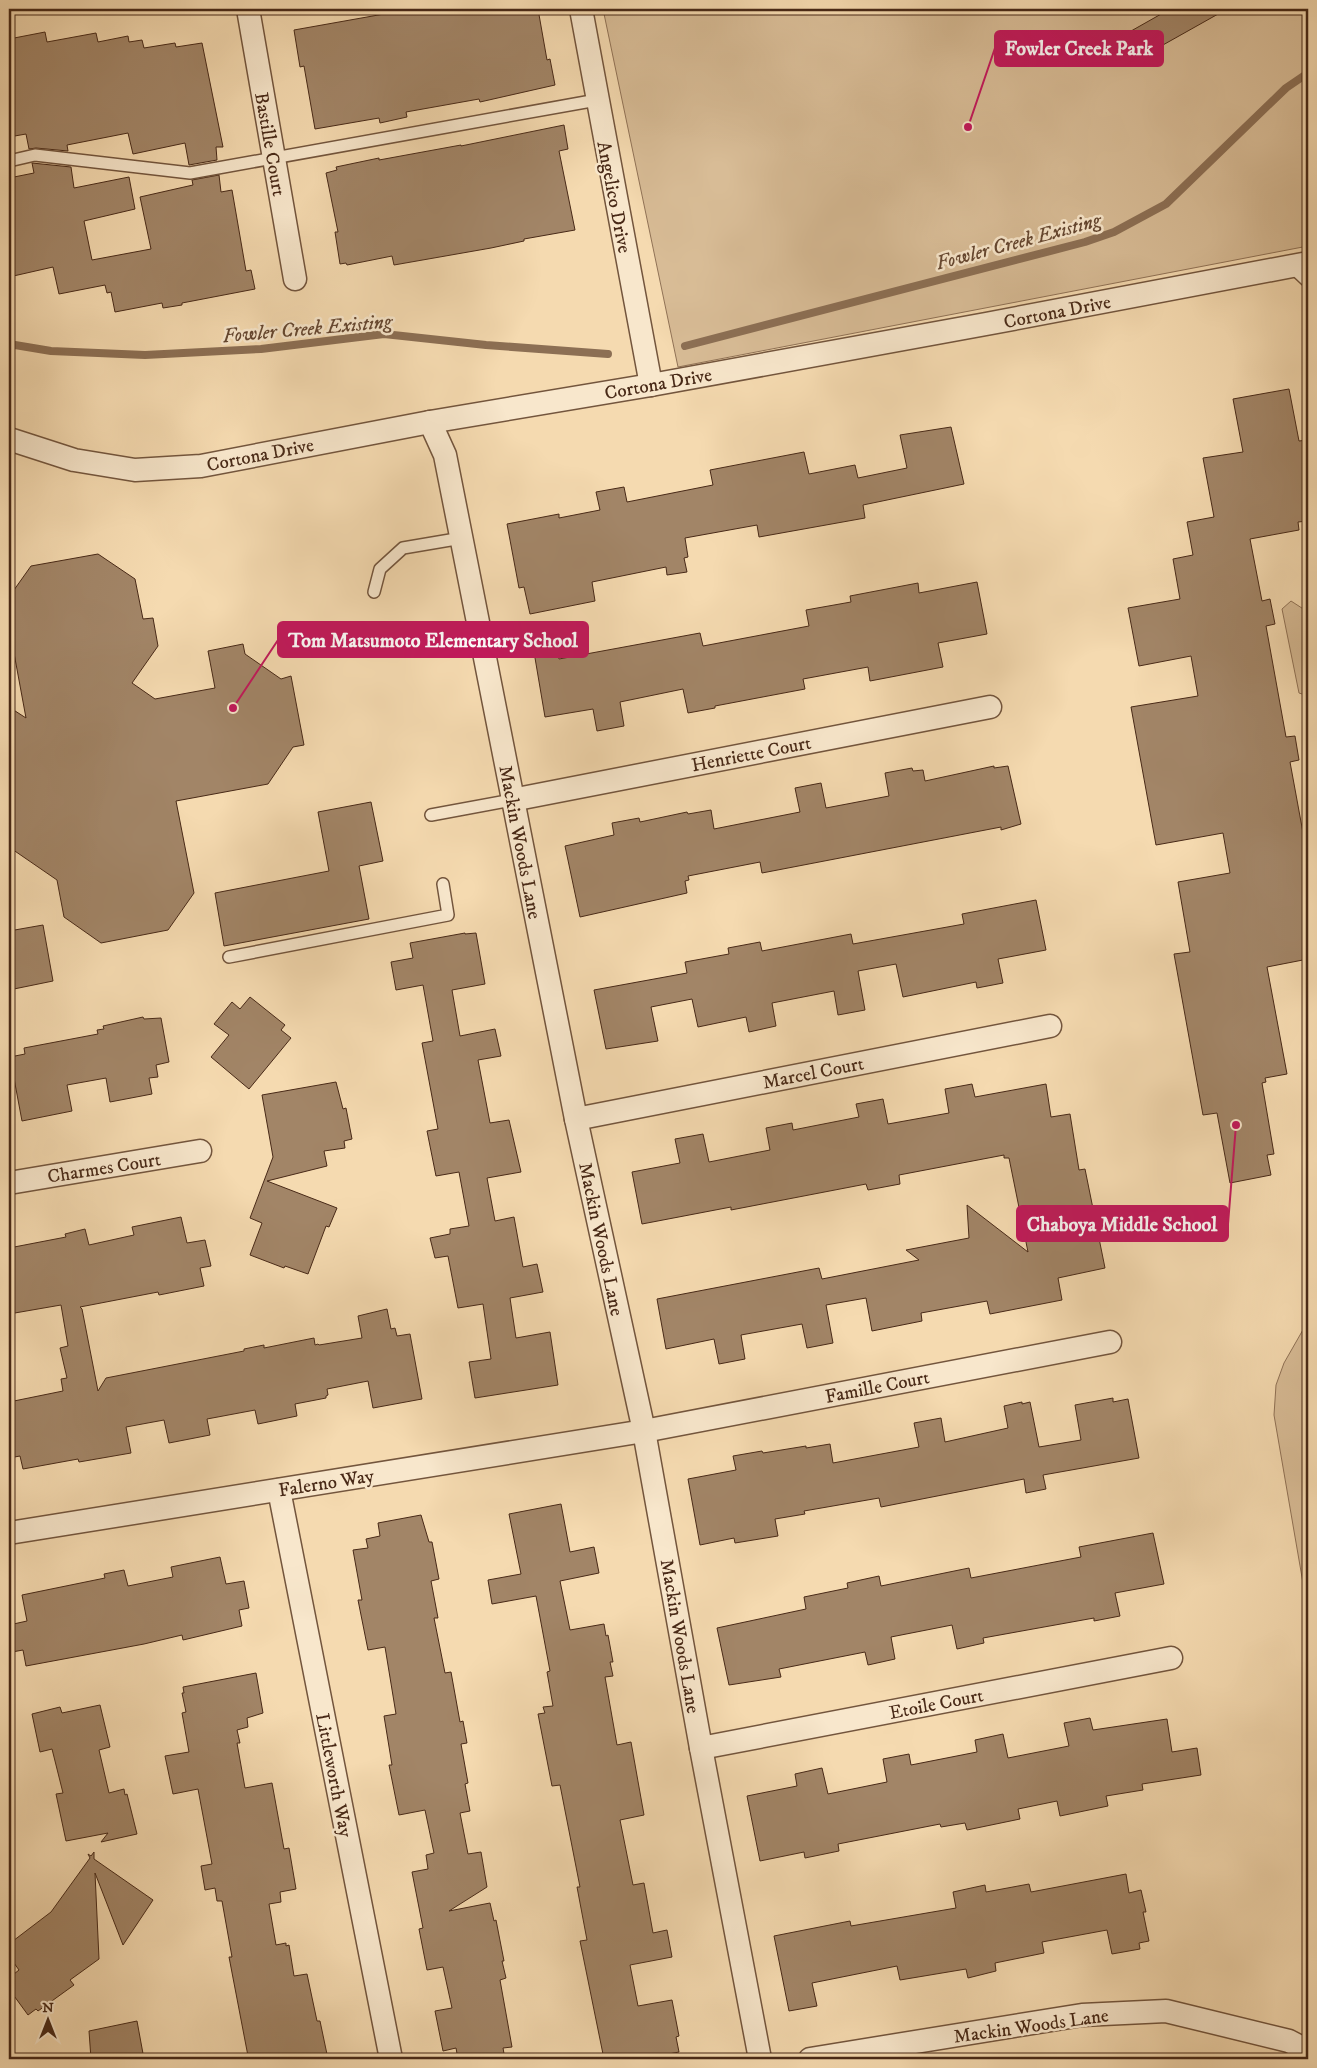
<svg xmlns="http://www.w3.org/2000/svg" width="1317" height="2068" font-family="'IM FELL DW Pica',serif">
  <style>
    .green { fill: #d8bc96; stroke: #907256 }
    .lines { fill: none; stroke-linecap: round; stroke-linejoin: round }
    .stream { stroke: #8c6f54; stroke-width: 8 }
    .building { fill: #a28567; stroke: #482917 }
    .lane-casing { stroke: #73553d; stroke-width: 14 }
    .street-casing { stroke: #73553d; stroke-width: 25 }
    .lane { stroke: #f8e7cc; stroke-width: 11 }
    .street { stroke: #f8e7cc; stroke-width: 22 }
    .labels { text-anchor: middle; stroke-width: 5; stroke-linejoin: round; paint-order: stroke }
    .street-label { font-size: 19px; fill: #482917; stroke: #f8e7cc }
    .water-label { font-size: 20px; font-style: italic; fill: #644630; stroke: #f8e7cc }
    .leader { fill: none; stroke: #c2185b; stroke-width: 2 }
    .callout-dot { fill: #c2185b; stroke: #f8e7cc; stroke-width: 2 }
    .callout { fill: #c2185b; stroke: #c2185b; stroke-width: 2 }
    .callout-label { font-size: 20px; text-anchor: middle; font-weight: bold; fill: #fff }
  </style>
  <rect width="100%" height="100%" fill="#f5dab0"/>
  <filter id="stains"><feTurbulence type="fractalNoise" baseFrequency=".004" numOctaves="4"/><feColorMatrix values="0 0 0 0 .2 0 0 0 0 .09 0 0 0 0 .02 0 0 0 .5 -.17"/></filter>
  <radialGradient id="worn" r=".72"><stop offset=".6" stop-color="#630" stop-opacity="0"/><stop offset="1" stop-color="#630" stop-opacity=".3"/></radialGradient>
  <!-- green -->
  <g class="green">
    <polygon points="603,9 1308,9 1308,246 678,367"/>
    <polygon points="1291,601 1308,612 1308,696 1299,693 1282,609"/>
    <polygon points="1308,1321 1308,1612 1274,1415 1276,1385 1284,1363"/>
  </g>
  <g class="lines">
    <!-- stream -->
    <g class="stream">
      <polyline points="9,344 51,351 145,355 261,349 384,334 486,345 608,354"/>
      <polyline points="685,346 1085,242 1114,232 1166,204 1286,88 1308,73"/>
    </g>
  </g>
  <!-- building -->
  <g class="building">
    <polygon points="412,9 538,9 547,60 550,59 555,85 480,102 479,99 406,112 407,117 380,123 379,118 315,129 304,66 300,67 294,30"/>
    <polygon points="1170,9 1227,9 1138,59 1124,35"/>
    <polygon points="45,32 47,42 96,33 98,42 128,36 129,42 142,40 144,48 175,43 176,47 202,43 223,147 216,147 217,160 189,165 185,143 133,154 128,133 67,145 68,151 36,148 29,149 26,134 9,137 9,39"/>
    <polygon points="564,125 568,149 559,151 575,230 524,239 524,241 491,248 394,265 392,256 347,265 346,263 340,264 335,232 338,232 326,173 337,170 336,167 379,158 379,160 461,145 461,146"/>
    <polygon points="32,163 71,167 74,188 129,177 135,209 84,221 92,260 151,249 140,197 193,185 192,180 219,175 221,192 232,190 246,271 251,270 255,289 182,303 182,305 163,308 162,303 115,312 111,292 107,293 105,285 59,294 53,267 9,277 9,178 34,173"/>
    <polygon points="1289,389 1299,441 1308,440 1308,521 1298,522 1299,530 1250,539 1262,601 1270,599 1275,624 1266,626 1286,737 1295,736 1299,760 1290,762 1308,860 1308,959 1267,967 1287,1074 1265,1078 1266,1082 1262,1083 1274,1154 1267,1155 1271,1175 1230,1183 1217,1113 1203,1115 1174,954 1190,952 1178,882 1230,873 1223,833 1156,845 1131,707 1198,696 1191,656 1139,666 1128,608 1180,599 1173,559 1193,555 1187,522 1214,517 1203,458 1243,452 1233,399"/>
    <polygon points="951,427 964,484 863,505 865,518 759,537 757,525 685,538 688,557 684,558 687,572 667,575 666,567 592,582 595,601 530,614 524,587 519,588 507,524 559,514 559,518 600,510 596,492 624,487 627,502 713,485 710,470 804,452 809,474 855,465 858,478 907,468 900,435"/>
    <polygon points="98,554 135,579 143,619 153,618 158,646 132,683 155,699 215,688 208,651 243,644 245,654 281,679 291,676 304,745 293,747 268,784 176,801 194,893 168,930 101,943 64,917 57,880 9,847 9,707 26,718 9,626 9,597 31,566"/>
    <polygon points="977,582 987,634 938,643 943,667 870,681 868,667 803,679 805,689 715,706 715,708 688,713 683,689 620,702 624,726 597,731 593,709 545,717 534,652 557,649 559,659 700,633 703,646 809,626 806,610 851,602 850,596 918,583 919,593"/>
    <polygon points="994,766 994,768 1008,766 1021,824 1001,830 1001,827 762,873 760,862 688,876 689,880 685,881 687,893 580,917 565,846 614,835 612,823 639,818 640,822 687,812 688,814 711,810 714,829 800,812 795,788 821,783 826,808 889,796 885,773 912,768 913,771 923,770 925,781"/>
    <polygon points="371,802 383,861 359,866 369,919 224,946 215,893 329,871 318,812"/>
    <polygon points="1036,900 1046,950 998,959 1003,983 977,988 976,982 903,997 896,964 858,971 865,1010 838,1015 834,991 772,1003 776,1026 749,1032 746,1017 698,1027 692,999 651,1007 658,1041 606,1049 594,990 687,973 685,962 729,954 728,948 760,942 762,951 851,934 853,944 964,924 962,914"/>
    <polygon points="43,925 53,981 9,990 9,931"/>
    <polygon points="465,933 465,934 476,933 485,984 452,990 460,1036 495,1029 501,1056 478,1060 490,1123 509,1120 521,1172 487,1178 495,1221 514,1217 523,1267 537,1264 543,1292 510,1298 516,1338 550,1332 558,1385 475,1398 469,1362 491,1359 483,1304 458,1308 448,1256 435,1258 430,1238 450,1234 450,1229 469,1226 459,1172 436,1176 427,1131 438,1129 422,1043 433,1041 423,985 396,990 391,962 413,958 410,943"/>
    <polygon points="250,997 285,1025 281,1030 291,1038 249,1089 211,1057 229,1035 214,1024 232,1002 240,1009"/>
    <polygon points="143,1017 144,1019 161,1018 169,1062 156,1065 158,1077 149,1078 152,1094 110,1102 106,1078 67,1085 72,1111 22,1121 10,1057 25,1054 24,1048 98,1034 97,1030 104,1029 103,1026"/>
    <polygon points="336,1082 343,1109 346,1108 352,1139 344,1141 345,1148 324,1151 327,1166 267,1181 337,1208 329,1227 326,1226 308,1274 285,1266 284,1268 250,1255 262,1223 250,1218 273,1157 262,1095"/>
    <polygon points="972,1084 975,1097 1046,1084 1051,1117 1070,1114 1079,1170 1085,1169 1105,1268 1058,1278 1062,1300 990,1314 987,1301 921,1313 922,1321 872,1331 866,1298 826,1305 833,1343 807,1348 802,1324 741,1335 745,1359 719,1364 714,1339 666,1349 657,1299 819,1268 822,1279 919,1260 906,1250 969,1238 967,1205 1028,1252 1009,1158 1004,1158 1004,1155 899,1175 900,1184 868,1190 866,1184 731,1210 731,1207 642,1224 632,1172 680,1163 675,1139 703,1134 709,1162 770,1150 766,1128 792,1123 793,1130 859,1117 856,1104 883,1099 888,1124 949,1113 945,1089"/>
    <polygon points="181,1217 187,1243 205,1240 211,1266 200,1268 204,1286 159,1295 158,1292 80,1307 82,1309 98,1391 106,1378 244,1351 244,1349 264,1345 264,1348 314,1338 315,1345 318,1344 319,1345 362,1338 358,1316 387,1309 391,1329 395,1328 397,1336 410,1334 422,1399 373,1408 368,1381 327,1389 328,1395 326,1396 326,1398 295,1404 297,1416 258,1424 255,1410 207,1419 210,1435 169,1443 164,1420 126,1427 131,1453 79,1462 78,1459 23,1469 20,1456 9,1458 9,1402 63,1391 61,1379 67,1378 60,1348 68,1346 61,1305 9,1314 9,1248 66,1237 65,1234 85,1229 89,1245 134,1235 132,1227"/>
    <polygon points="1113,1398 1113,1402 1128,1399 1139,1458 1043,1475 1046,1489 1026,1493 1024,1479 881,1507 879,1498 804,1511 805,1514 775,1519 778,1536 735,1543 734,1538 700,1545 688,1479 736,1470 733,1456 762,1451 763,1453 806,1446 806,1448 830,1444 833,1463 919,1447 914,1423 941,1418 945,1442 1008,1428 1004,1406 1022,1402 1022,1404 1030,1402 1039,1447 1081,1440 1075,1405"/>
    <polygon points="561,1504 570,1552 594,1547 599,1573 560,1581 570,1630 604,1624 606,1636 608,1635 613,1662 610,1662 613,1676 605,1677 617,1745 631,1742 644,1815 620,1820 633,1885 644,1883 653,1933 667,1930 672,1957 630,1965 638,2006 672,2000 679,2036 676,2037 679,2052 643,2059 604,2059 580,1941 587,1940 577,1887 580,1887 560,1785 552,1786 538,1714 545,1713 543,1707 553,1706 547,1672 550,1671 536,1596 492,1604 488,1580 521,1574 509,1514"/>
    <polygon points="421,1515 429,1542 432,1542 439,1579 431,1581 438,1618 434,1618 445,1673 451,1672 460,1722 463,1721 467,1743 461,1744 468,1783 465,1784 470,1811 460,1813 468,1854 481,1852 487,1887 449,1911 490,1903 494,1921 496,1920 504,1961 502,1961 506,1978 500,1980 512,2047 503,2048 505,2059 458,2059 456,2048 443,2051 435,2011 452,2008 443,1967 427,1970 419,1929 423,1928 412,1872 428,1869 426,1855 434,1853 425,1810 399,1815 389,1765 392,1765 384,1716 396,1714 385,1647 368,1650 358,1600 362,1600 353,1550 368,1548 366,1539 380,1536 378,1523"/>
    <polygon points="1153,1533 1164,1584 1115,1593 1120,1616 1094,1621 1094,1618 983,1638 984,1643 957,1649 952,1625 891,1637 895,1659 868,1665 865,1652 779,1669 781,1677 729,1685 717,1628 806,1609 804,1597 848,1588 847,1583 879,1576 881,1586 969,1568 971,1578 1081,1557 1079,1547"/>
    <polygon points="220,1557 226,1584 244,1581 249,1608 239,1610 242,1626 183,1640 182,1635 144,1644 26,1666 23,1650 12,1652 9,1625 27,1621 22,1595 105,1578 104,1574 124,1570 128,1586 173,1577 171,1567"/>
    <polygon points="256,1673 263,1713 247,1718 248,1727 237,1730 240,1743 237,1743 245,1788 272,1783 284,1849 289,1848 296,1889 280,1892 281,1902 269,1904 276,1945 286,1943 286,1946 289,1945 294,1976 307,1974 317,2021 320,2021 328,2059 257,2059 256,2055 248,2056 229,1957 232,1957 222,1901 217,1901 215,1888 205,1890 201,1866 212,1864 198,1789 173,1794 165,1756 189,1752 182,1713 186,1712 182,1693 184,1693 183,1687"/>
    <polygon points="100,1705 110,1747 99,1750 109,1793 124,1789 125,1795 127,1794 137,1834 101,1842 108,1833 66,1841 56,1794 63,1793 52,1749 40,1752 32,1714 60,1707 62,1713"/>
    <polygon points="1090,1718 1093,1730 1167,1719 1172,1752 1197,1748 1201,1775 1142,1784 1143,1790 1106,1796 1108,1806 1060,1816 1057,1801 1018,1809 1020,1819 967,1830 965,1823 941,1827 940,1824 838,1844 839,1851 805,1858 804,1852 760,1861 747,1796 797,1786 795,1774 822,1768 828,1794 887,1782 883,1759 909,1754 911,1765 977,1752 975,1740 1003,1734 1008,1758 1069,1746 1064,1723"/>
    <polygon points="94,1852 94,1859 153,1900 123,1945 95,1873 99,1959 70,1980 74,1985 38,2011 36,2009 28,2015 9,1989 9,1978 19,1970 9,1956 9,1944 51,1912 90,1858 88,1854 91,1856"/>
    <polygon points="1126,1874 1129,1893 1141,1890 1146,1912 1143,1912 1149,1941 1139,1943 1140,1949 1112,1954 1107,1930 1042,1942 1044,1953 995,1963 996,1971 968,1978 966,1969 900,1980 897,1966 812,1983 817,2006 789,2011 774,1936 850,1921 851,1926 956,1908 953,1892 985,1885 986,1892 1029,1884 1031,1892"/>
    <polygon points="137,2021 144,2059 91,2059 89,2031"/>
  </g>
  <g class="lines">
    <!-- lane casing -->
    <g class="lane-casing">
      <g id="lane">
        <polyline points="9,161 35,155 190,173 597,100"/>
        <polyline points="1291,266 1308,282"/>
        <polyline points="374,592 380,569 403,548 462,538"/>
        <polyline points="431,815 512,800"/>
        <polyline points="229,957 448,915 443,884"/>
      </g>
    </g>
    <!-- street casing -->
    <g class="street-casing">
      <g id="street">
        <polyline points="248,9 295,279"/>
        <polyline points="581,9 651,385"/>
        <polyline points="430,422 445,455 576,1119 644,1431 701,1748 760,2059"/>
        <polyline points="9,439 74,460 135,470 201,466 430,422 651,385 986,324 1308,263"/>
        <polyline points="512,800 990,707"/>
        <polyline points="576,1119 1050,1026"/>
        <polyline points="9,1183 200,1151"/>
        <polyline points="279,1490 391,2059"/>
        <polyline points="9,1533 644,1431 1110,1342"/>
        <polyline points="701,1748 1171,1658"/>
        <polyline points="810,2059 1082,2015 1166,2011 1289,2041 1308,2051"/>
      </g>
    </g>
    <!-- lane -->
    <use href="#lane" class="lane"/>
    <!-- street -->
    <use href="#street" class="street"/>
  </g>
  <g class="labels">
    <!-- street labels -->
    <g class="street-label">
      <text transform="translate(271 144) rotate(80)" y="7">Bastille Court</text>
      <text transform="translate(615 197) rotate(79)" y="7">Angelico Drive</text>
      <text transform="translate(1057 311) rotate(-11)" y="7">Cortona Drive</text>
      <text transform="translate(658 383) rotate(-10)" y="7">Cortona Drive</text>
      <text transform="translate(260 454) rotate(-11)" y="7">Cortona Drive</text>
      <text transform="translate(751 753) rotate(-11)" y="7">Henriette Court</text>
      <text transform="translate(521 842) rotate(79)" y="7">Mackin Woods Lane</text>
      <text transform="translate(813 1072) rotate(-11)" y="7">Marcel Court</text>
      <text transform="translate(104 1167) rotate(-9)" y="7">Charmes Court</text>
      <text transform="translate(602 1239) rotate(78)" y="7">Mackin Woods Lane</text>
      <text transform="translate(877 1386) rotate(-11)" y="7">Famille Court</text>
      <text transform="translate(326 1482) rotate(-9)" y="7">Falerno Way</text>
      <text transform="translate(681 1636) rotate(80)" y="7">Mackin Woods Lane</text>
      <text transform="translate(936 1703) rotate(-11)" y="7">Etoile Court</text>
      <text transform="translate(335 1775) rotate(79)" y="7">Littleworth Way</text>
      <text transform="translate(1031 2025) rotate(-8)" y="7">Mackin Woods Lane</text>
    </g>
    <!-- water labels -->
    <g class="water-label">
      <text transform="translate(1018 241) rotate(-15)" y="7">Fowler Creek Existing</text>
      <text transform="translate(307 328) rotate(-5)" y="7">Fowler Creek Existing</text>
    </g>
  </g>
  <!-- callouts -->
  <path class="leader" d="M968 127L995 48M233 708L278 640M1236 1125L1228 1224"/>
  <g class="callout-dot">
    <circle cx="968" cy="127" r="5"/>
    <circle cx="233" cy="708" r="5"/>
    <circle cx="1236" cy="1125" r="5"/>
  </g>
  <g class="callout">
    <rect x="995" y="31" width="168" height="35" rx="5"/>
    <rect x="278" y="622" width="310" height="35" rx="5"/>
    <rect x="1017" y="1206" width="211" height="35" rx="5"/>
  </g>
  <g class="callout-label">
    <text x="1079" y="55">Fowler Creek Park</text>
    <text x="433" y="647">Tom Matsumoto Elementary School</text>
    <text x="1122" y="1231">Chaboya Middle School</text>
  </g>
  <!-- margin -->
  <rect width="1317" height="2068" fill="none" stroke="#f5dab0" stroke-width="30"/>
  <rect x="10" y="10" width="1297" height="2048" fill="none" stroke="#482917" stroke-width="2.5"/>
  <rect x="15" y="15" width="1287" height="2038" fill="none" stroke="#482917"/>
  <!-- north arrow -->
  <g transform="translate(48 2020)" stroke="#f8e7cc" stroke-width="4" paint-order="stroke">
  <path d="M0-4L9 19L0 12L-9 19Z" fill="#482917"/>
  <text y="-8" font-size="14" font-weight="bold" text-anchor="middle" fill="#482917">N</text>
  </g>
  <rect width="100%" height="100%" filter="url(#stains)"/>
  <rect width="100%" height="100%" fill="url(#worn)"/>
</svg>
